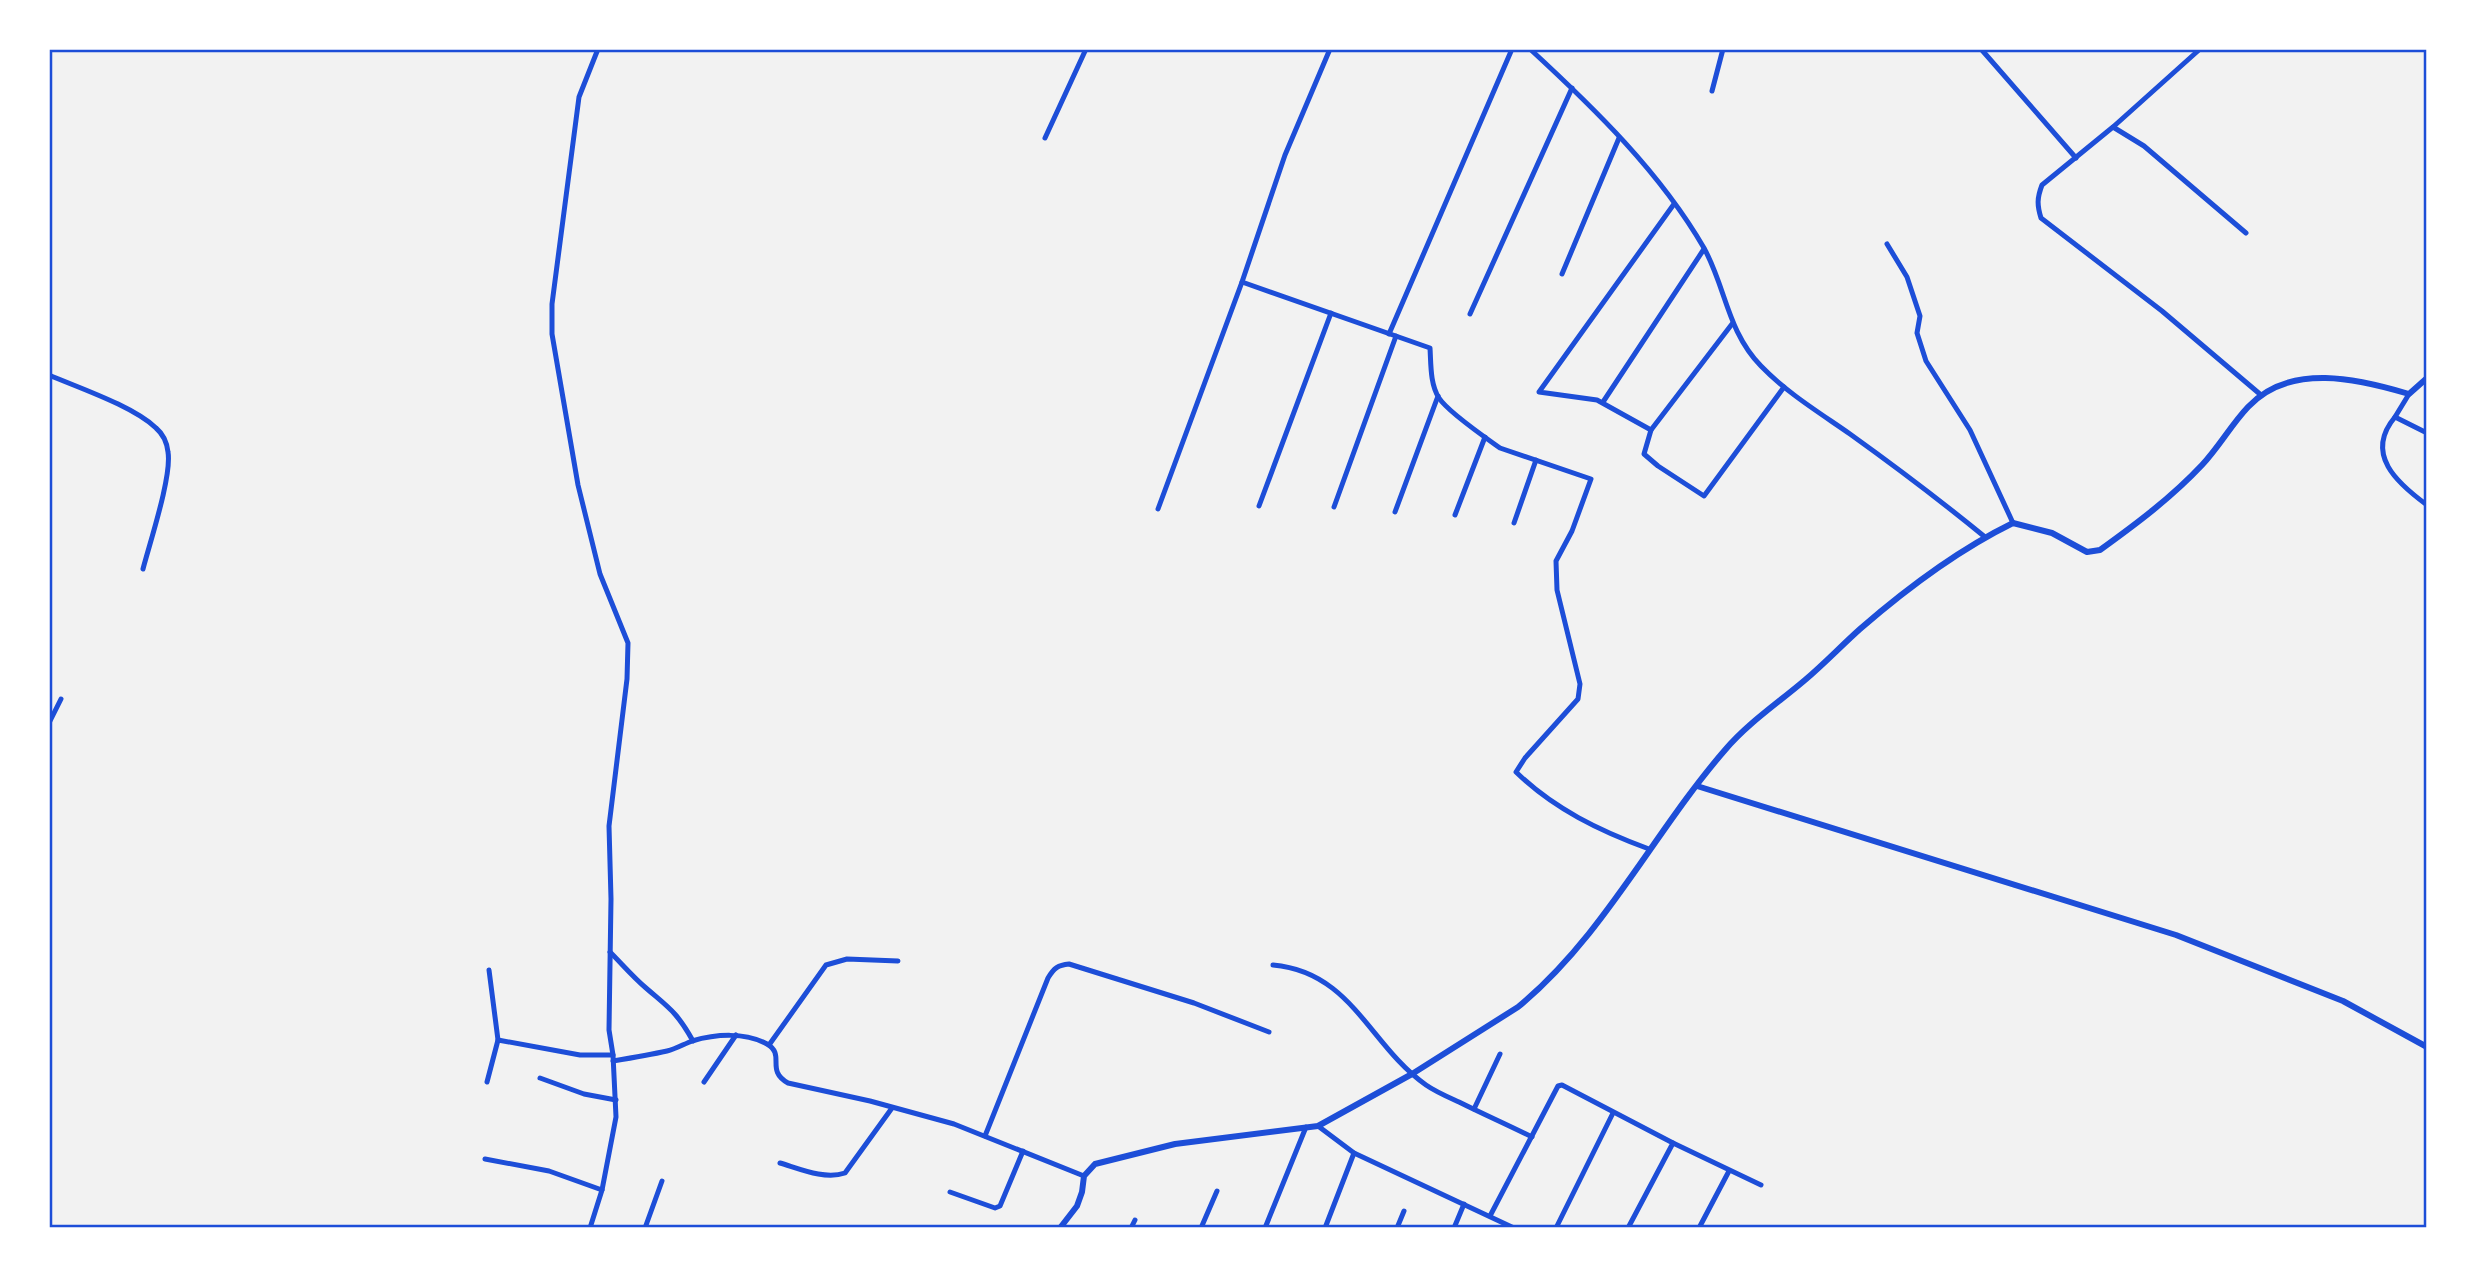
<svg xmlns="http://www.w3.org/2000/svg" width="2476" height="1277" font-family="Merriweather,serif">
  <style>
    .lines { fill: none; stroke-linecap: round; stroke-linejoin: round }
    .minor { stroke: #1d4ed8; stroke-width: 5 }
    .tertiary { stroke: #1d4ed8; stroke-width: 6 }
    .neatline { fill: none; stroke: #1d4ed8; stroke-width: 2.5 }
  </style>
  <rect width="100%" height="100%" fill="#f2f2f2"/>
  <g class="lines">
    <!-- minor -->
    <g class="minor">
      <path d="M1530 49C1594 108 1660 172 1704 248 1726 288 1727 331 1761 366 1787 393 1820 413 1850 434 1896 467 1941 501 1985 537"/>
      <polyline points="1981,49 2076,158"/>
      <polyline points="1712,91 1723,49"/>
      <polyline points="2113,127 2200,49"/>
      <polyline points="1045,138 1086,49"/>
      <path d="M2246 233 2144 146 2113 127 2042 185C2037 198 2037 205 2041 218L2162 311 2261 395"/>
      <polyline points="1887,244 1907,277 1920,316 1917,333 1926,361 1970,430 2013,523"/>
      <polyline points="1562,274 1619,138"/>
      <path d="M1242 282 1430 348C1431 364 1430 384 1439 398 1448 412 1486 438 1500 448L1591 479 1572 531 1556 561 1557 590 1580 684 1578 699 1525 758 1516 772C1554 809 1600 831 1649 849"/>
      <polyline points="1470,314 1572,88"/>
      <polyline points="1732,324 1651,430 1644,454 1658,466 1704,496 1784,387"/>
      <polyline points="1389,334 1512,49"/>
      <path d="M49 375C79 388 133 406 156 428 163 434 167 443 168 452 172 476 150 542 143 569"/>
      <polyline points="1603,402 1704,249"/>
      <polyline points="2395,417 2409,394"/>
      <polyline points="1651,430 1597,400 1539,392 1674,204"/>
      <path d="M2427 433 2395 417C2364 454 2397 483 2427 505"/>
      <polyline points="1259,506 1331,313"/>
      <polyline points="1334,507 1396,336"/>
      <polyline points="1158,509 1242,282 1285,155 1330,49"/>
      <polyline points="1395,512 1438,396"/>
      <polyline points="1455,515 1485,437"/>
      <polyline points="1514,523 1536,460"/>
      <polyline points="49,723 61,699"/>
      <path d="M610 952C622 964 633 977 646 988 669 1008 677 1012 693 1041"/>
      <path d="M1273 965C1352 972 1369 1045 1426 1085 1436 1092 1448 1097 1459 1102 1483 1114 1508 1125 1532 1137"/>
      <polyline points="498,1040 580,1055 613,1055"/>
      <polyline points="769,1045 826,965 847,959 898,961"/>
      <path d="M613 1061C631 1058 649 1055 667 1051 676 1049 684 1044 692 1041 716 1034 745 1032 767 1044 786 1055 765 1070 788 1083L870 1101 954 1124 1084 1176"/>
      <polyline points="540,1078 584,1094 616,1100"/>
      <polyline points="487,1082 498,1040 489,970"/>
      <polyline points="704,1082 736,1035"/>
      <polyline points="1474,1109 1500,1054"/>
      <polyline points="1318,1126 1354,1153 1514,1228"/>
      <path d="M985 1136 1048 978C1054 968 1058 965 1069 964L1194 1003 1269 1032"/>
      <polyline points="1673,1143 1761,1185"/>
      <polyline points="485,1159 549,1171 602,1190"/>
      <path d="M780 1163C800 1169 825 1180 845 1173L892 1108"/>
      <polyline points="950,1192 995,1208 1000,1206 1023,1151"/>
      <polyline points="1490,1216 1558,1086 1562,1085 1673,1143 1628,1228"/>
      <polyline points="590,1228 602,1190 616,1117 613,1055 609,1030 611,899 609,826 627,679 628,643 600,574 578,485 552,334 552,304 579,97 598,49"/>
      <polyline points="645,1228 662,1181"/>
      <polyline points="1131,1228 1135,1220"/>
      <polyline points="1201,1228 1217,1191"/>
      <polyline points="1265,1228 1306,1127"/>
      <polyline points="1325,1228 1354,1153"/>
      <polyline points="1397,1228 1404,1211"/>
      <polyline points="1454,1228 1464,1204"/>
      <polyline points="1556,1228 1613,1113"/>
      <polyline points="1699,1228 1729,1171"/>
    </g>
    <!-- tertiary -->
    <g class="tertiary">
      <polyline points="1697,786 2176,935 2343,1001 2427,1047"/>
      <path d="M1060 1228 1077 1206 1082 1192 1084 1176 1095 1164 1175 1144 1318 1126 1412 1074 1518 1007C1604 936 1653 833 1725 750 1748 723 1778 703 1805 680 1824 664 1841 646 1860 629 1906 589 1958 550 2013 523L2052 533 2087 552 2100 550C2136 524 2171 498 2202 465 2219 447 2231 425 2248 407 2290 362 2359 379 2409 394L2427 378"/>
    </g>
  </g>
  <!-- border -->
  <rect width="2476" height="1277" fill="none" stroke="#ffffff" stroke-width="102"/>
  <rect x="51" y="51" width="2374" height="1175" class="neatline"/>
</svg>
